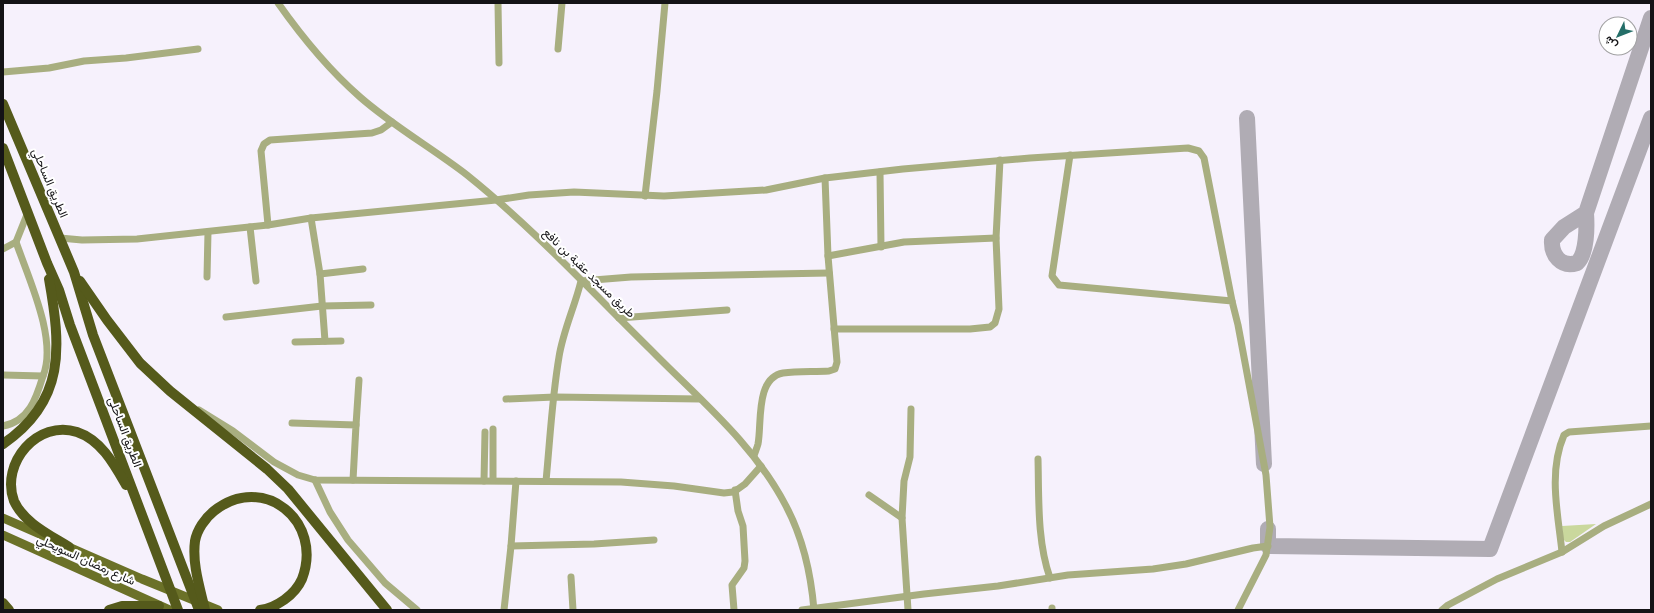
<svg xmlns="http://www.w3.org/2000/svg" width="1654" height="613" font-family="'Playfair Display',Vazirmatn,serif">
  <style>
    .green { fill: #cad89d }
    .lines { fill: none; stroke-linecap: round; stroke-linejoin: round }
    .taxiway { stroke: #b0acb4; stroke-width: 16 }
    .minor { stroke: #a8ae80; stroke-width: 7 }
    .major { stroke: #6b7128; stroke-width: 9 }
    .highway { stroke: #555a1b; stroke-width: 10 }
    .labels { text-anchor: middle; stroke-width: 4; stroke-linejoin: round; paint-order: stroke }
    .street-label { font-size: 12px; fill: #141316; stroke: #fff }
  </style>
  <rect width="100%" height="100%" fill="#f6f1fc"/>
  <!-- green -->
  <polygon class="green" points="1596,524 1570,542 1566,542 1563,539 1562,526"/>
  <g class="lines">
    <!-- taxiway -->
    <g class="taxiway">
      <polyline points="1247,118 1264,464"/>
      <path d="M1586 213 1564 227 1552 240C1551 255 1561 268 1577 263 1587 254 1587 227 1586 213L1651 18"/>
      <polyline points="1268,529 1268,546 1490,549 1651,118"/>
    </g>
    <!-- minor -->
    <g class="minor">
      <path d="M278 3C302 37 328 69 360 97 393 126 432 148 467 175 533 228 591 291 651 350 699 399 754 444 786 506 803 538 811 574 814 610"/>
      <polyline points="498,3 499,63"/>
      <polyline points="558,49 562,3"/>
      <polyline points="3,72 49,68 84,61 126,58 198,49"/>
      <polyline points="1070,155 1052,276 1059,285 1232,301 1238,325 1266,475 1270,527 1266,555 1238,610"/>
      <polyline points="880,172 881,247"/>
      <polyline points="645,196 657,91 665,3"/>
      <polyline points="311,218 320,274 325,341"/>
      <polyline points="268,225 261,151 264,144 270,140 372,133 381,130 392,122"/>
      <polyline points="250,227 256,281"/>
      <polyline points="60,238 82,240 137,239 268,225 311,218 496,200 529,195 574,192 664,196 766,190 825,178 903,169 1030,158 1188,148 1199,151 1204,158 1232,301"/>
      <polyline points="3,249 16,242 28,212"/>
      <polyline points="828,256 904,242 996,238"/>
      <polyline points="320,274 363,269"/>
      <polyline points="207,277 208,232"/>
      <polyline points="226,317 322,306 371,305"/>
      <polyline points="619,318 727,310"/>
      <polyline points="834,329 970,329 990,327 995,323 999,309 996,238 1000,160"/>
      <polyline points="295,342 341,341"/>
      <path d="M3 375 43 376C58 340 28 277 16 242"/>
      <polyline points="506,399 555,397 700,399"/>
      <polyline points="199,410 233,431 274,462 298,475 315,480 621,482 674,486 724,493 733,492 738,489 745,484 761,466"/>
      <polyline points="292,423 356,425 353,480"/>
      <polyline points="356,425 359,380"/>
      <path d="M3 426C29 421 36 399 43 376"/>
      <path d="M754 456C755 452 757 448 758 444 762 424 755 378 783 373 798 371 814 372 829 371L835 369 837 362 828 256 825 178"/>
      <path d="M1038 459C1039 498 1037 541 1050 578"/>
      <polyline points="315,480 330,512 348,540 385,583 417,610"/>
      <polyline points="493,480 493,429"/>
      <polyline points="484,481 485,432"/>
      <path d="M546 481C550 440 552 398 559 357 563 331 575 306 581 281L631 277 829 273"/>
      <polyline points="869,495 902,518"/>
      <polyline points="511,546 594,544 654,540"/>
      <path d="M1562 552C1558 514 1548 472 1564 435L1569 432 1651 426"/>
      <polyline points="571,577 573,610"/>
      <polyline points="1052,608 1052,610"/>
      <polyline points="504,610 511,546 516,481"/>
      <polyline points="734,610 732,585 744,568 745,561 743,526 738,511 735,490"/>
      <polyline points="802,610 924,594 998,586 1068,575 1153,569 1186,564 1253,548 1268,546"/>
      <polyline points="908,610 902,518 904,481 910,457 911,409"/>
      <polyline points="1442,610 1448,605 1497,579 1562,552 1604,526 1651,504"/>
    </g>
    <!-- major -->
    <g class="major">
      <polyline points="3,518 51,539"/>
      <polyline points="3,535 170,610"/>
      <polyline points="62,544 142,579 218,610"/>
    </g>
    <!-- highway -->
    <g class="highway">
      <polyline points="3,104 74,272 93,335 199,610"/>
      <polyline points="3,148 47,263 59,290 70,325 178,610"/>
      <polyline points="80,281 107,320 140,363 170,391 267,469 288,489 387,610"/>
      <path d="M3 444C66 401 61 347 49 279"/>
      <path d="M69 547C50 535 24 523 14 501 0 463 38 419 77 432 101 440 114 464 126 485"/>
      <polyline points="3,603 9,610"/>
      <polyline points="109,610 122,606 159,606"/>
      <path d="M205 610C200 588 192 564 195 541 197 530 205 518 214 511 263 472 324 521 302 579 295 595 276 608 260 610"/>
    </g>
  </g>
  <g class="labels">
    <!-- street labels -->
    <g class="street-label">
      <text transform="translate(50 183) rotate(67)" y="4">الطريق الساحلي</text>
      <text transform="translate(589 273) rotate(44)" y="4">طريق مسجد عقبة بن نافع</text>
      <text transform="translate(125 432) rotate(69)" y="4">الطريق الساحلى</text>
      <text transform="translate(86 560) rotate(24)" y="4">شارع رمضان السويحلي</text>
    </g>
  </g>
  <!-- border -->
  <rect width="1654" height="613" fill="none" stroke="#141316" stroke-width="8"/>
  <!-- north arrow -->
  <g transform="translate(1618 36) rotate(227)"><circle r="19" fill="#ffffff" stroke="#a1a1a2"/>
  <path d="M0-3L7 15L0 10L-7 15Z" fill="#246e68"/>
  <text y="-6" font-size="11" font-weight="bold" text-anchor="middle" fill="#141316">ش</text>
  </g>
</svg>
